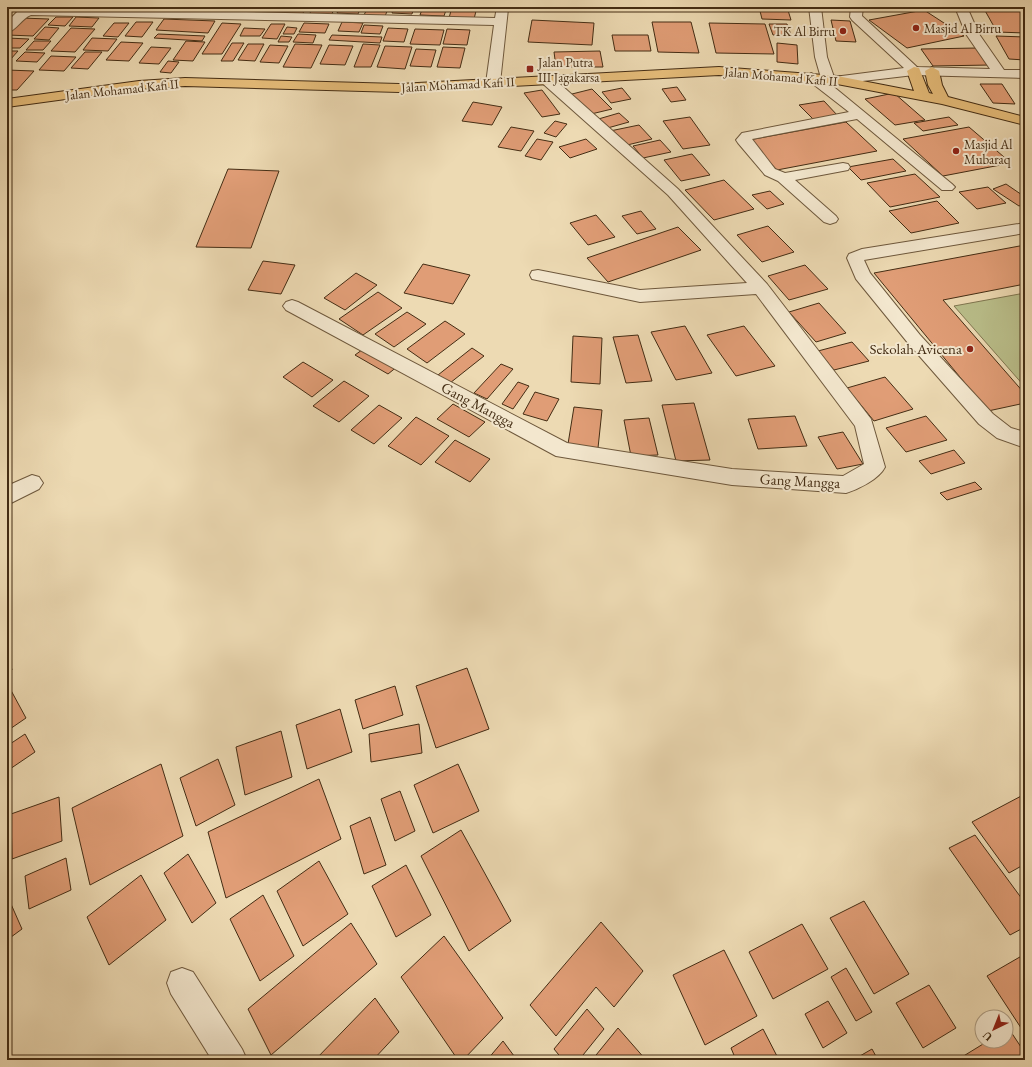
<svg xmlns="http://www.w3.org/2000/svg" width="1032" height="1067" font-family="'EB Garamond',serif">
  <style>
    .green { fill: #babf8b; stroke: #7f7650 }
    .building { fill: #e09d76; stroke: #442d14 }
    .lines { fill: none; stroke-linecap: round; stroke-linejoin: round }
    .minor-casing { stroke: #6e583c; stroke-width: 2 }
    .major-casing { stroke: #442d14; stroke-width: 2 }
    .minor { fill: #f3e7ce; fill-rule: evenodd }
    .major { fill: #e6bd7a; fill-rule: evenodd }
    .poi-dot { fill: #8f2418; stroke: #f3e7ce; stroke-width: 1.5 }
    .labels { text-anchor: middle; stroke-width: 4; stroke-linejoin: round; paint-order: stroke }
    .far-poi-label { font-size: 13px; fill: #442d14; stroke: #f3e7ce; text-anchor: start }
    .far-street-label { font-size: 13px; fill: #442d14; stroke: #f3e7ce }
    .poi-label { font-size: 15px; fill: #442d14; stroke: #f3e7ce; text-anchor: end }
    .street-label { font-size: 15px; fill: #442d14; stroke: #f3e7ce }
  </style>
  <rect width="100%" height="100%" fill="#eddab3"/>
  <filter id="stains"><feTurbulence type="fractalNoise" baseFrequency=".005" numOctaves="4"/><feColorMatrix values="0 0 0 0 .2 0 0 0 0 .09 0 0 0 0 .02 0 0 0 .5 -.17"/></filter>
  <radialGradient id="worn" r=".72"><stop offset=".6" stop-color="#630" stop-opacity="0"/><stop offset="1" stop-color="#630" stop-opacity=".3"/></radialGradient>
  <!-- green -->
  <polygon class="green" points="1025,293 1025,387 954,306"/>
  <!-- building -->
  <g class="building">
    <polygon points="88,7 110,7 108,9 87,9"/>
    <polygon points="202,7 223,7 221,10 200,9"/>
    <polygon points="229,7 254,7 252,11 227,10"/>
    <polygon points="313,7 335,7 331,16 309,15"/>
    <polygon points="340,7 361,7 358,14 337,13"/>
    <polygon points="368,7 389,7 385,16 364,15"/>
    <polygon points="394,7 414,7 412,14 392,13"/>
    <polygon points="423,7 447,7 444,16 420,15"/>
    <polygon points="452,7 477,7 474,19 449,18"/>
    <polygon points="521,7 567,7 566,11 521,8"/>
    <polygon points="759,7 787,7 791,20 762,19"/>
    <polygon points="983,7 1025,7 1025,33 997,32"/>
    <polygon points="284,9 305,10 301,16 281,15"/>
    <polygon points="924,10 964,36 907,48 869,20"/>
    <polygon points="56,17 73,17 65,26 48,25"/>
    <polygon points="76,17 99,18 92,27 69,26"/>
    <polygon points="21,18 49,19 33,36 7,35 7,32"/>
    <polygon points="164,19 215,21 208,33 156,30"/>
    <polygon points="532,20 594,23 592,45 528,42"/>
    <polygon points="831,20 850,21 856,42 836,41"/>
    <polygon points="136,22 153,22 142,37 125,36"/>
    <polygon points="342,22 363,23 359,32 338,31"/>
    <polygon points="652,22 691,22 699,53 658,52"/>
    <polygon points="114,23 129,23 118,37 103,36"/>
    <polygon points="222,23 241,24 222,54 202,54"/>
    <polygon points="304,23 329,24 325,33 299,32"/>
    <polygon points="709,23 765,24 774,54 716,53"/>
    <polygon points="271,24 285,24 277,39 262,38"/>
    <polygon points="769,24 787,24 791,35 773,35"/>
    <polygon points="364,25 383,26 380,34 361,33"/>
    <polygon points="45,27 59,28 49,40 34,39"/>
    <polygon points="287,27 297,28 294,34 283,34"/>
    <polygon points="71,28 95,29 75,52 51,51"/>
    <polygon points="244,28 265,29 260,36 240,36"/>
    <polygon points="388,28 408,29 404,42 383,41"/>
    <polygon points="415,29 444,30 440,45 410,44"/>
    <polygon points="447,29 470,30 467,45 443,44"/>
    <polygon points="158,34 205,36 202,41 154,38"/>
    <polygon points="298,34 316,35 313,43 293,42"/>
    <polygon points="332,35 382,37 380,43 329,40"/>
    <polygon points="612,35 648,35 651,51 615,51"/>
    <polygon points="281,36 292,37 289,42 278,42"/>
    <polygon points="996,36 1025,37 1025,60 1009,59"/>
    <polygon points="7,38 29,39 20,48 7,48"/>
    <polygon points="92,38 117,39 108,51 83,50"/>
    <polygon points="34,41 51,41 43,50 26,50"/>
    <polygon points="186,41 205,42 193,61 173,60"/>
    <polygon points="121,42 143,43 129,61 106,60"/>
    <polygon points="232,43 244,43 233,61 221,61"/>
    <polygon points="777,43 797,45 798,64 777,62"/>
    <polygon points="248,44 264,44 255,61 238,60"/>
    <polygon points="295,44 322,45 311,68 283,67"/>
    <polygon points="363,44 380,45 371,67 354,67"/>
    <polygon points="270,45 288,46 279,63 260,62"/>
    <polygon points="329,45 353,46 345,65 320,64"/>
    <polygon points="385,46 412,47 405,69 377,67"/>
    <polygon points="151,47 171,48 159,64 139,63"/>
    <polygon points="443,47 465,48 460,68 437,67"/>
    <polygon points="977,48 990,65 933,66 921,49"/>
    <polygon points="416,49 436,50 431,67 410,66"/>
    <polygon points="7,51 18,51 10,60 7,60"/>
    <polygon points="600,51 603,67 556,67 554,52"/>
    <polygon points="25,52 45,53 37,62 16,61"/>
    <polygon points="85,52 102,52 88,69 71,68"/>
    <polygon points="51,56 76,57 64,71 39,70"/>
    <polygon points="168,61 179,62 171,73 160,72"/>
    <polygon points="7,70 34,71 17,90 7,90"/>
    <polygon points="980,84 1002,84 1015,104 993,103"/>
    <polygon points="677,87 686,100 671,102 662,89"/>
    <polygon points="622,88 631,99 611,103 602,92"/>
    <polygon points="592,89 612,109 587,115 568,95"/>
    <polygon points="542,90 560,114 542,117 524,93"/>
    <polygon points="894,93 925,120 895,125 865,99"/>
    <polygon points="824,101 838,116 814,120 799,105"/>
    <polygon points="473,102 502,107 492,125 462,121"/>
    <polygon points="619,113 629,122 604,129 595,120"/>
    <polygon points="690,117 710,145 683,149 663,121"/>
    <polygon points="949,117 958,125 923,131 914,123"/>
    <polygon points="555,121 567,124 556,137 544,133"/>
    <polygon points="846,122 877,151 777,170 749,140"/>
    <polygon points="639,125 652,139 623,146 610,131"/>
    <polygon points="511,127 534,131 521,151 498,147"/>
    <polygon points="969,127 1011,163 943,176 903,139"/>
    <polygon points="537,139 553,142 541,160 525,156"/>
    <polygon points="586,139 597,149 570,158 559,147"/>
    <polygon points="660,140 671,152 643,158 633,146"/>
    <polygon points="692,154 710,175 681,181 664,160"/>
    <polygon points="893,159 906,171 861,180 848,167"/>
    <polygon points="228,169 279,171 251,248 196,247"/>
    <polygon points="915,174 940,197 890,207 867,183"/>
    <polygon points="724,180 754,209 714,220 685,190"/>
    <polygon points="1006,184 1025,197 1025,204 1019,206 993,189"/>
    <polygon points="988,187 1006,203 977,209 959,192"/>
    <polygon points="770,191 784,204 767,209 752,195"/>
    <polygon points="937,201 959,223 911,233 889,211"/>
    <polygon points="641,211 656,229 637,234 622,216"/>
    <polygon points="596,215 615,237 588,245 570,223"/>
    <polygon points="768,226 794,252 762,262 737,235"/>
    <polygon points="678,227 701,250 608,282 587,258"/>
    <polygon points="1025,245 1025,284 943,300 1025,394 1025,403 988,411 874,273"/>
    <polygon points="263,261 295,265 281,294 248,290"/>
    <polygon points="423,264 470,275 453,304 404,293"/>
    <polygon points="805,265 828,289 789,300 768,276"/>
    <polygon points="356,273 377,285 345,310 324,298"/>
    <polygon points="378,292 402,308 363,335 339,319"/>
    <polygon points="819,303 846,333 816,342 789,312"/>
    <polygon points="407,312 426,324 394,347 375,334"/>
    <polygon points="445,321 465,334 427,363 407,349"/>
    <polygon points="685,326 712,373 676,380 651,332"/>
    <polygon points="744,326 775,366 736,376 707,335"/>
    <polygon points="638,335 652,381 626,383 613,337"/>
    <polygon points="573,336 602,338 600,384 571,382"/>
    <polygon points="852,342 869,361 834,370 818,351"/>
    <polygon points="366,347 398,366 388,374 355,355"/>
    <polygon points="472,348 484,356 450,383 438,375"/>
    <polygon points="303,362 333,380 312,397 283,377"/>
    <polygon points="501,364 513,369 487,399 474,393"/>
    <polygon points="885,377 913,409 874,421 847,388"/>
    <polygon points="344,381 369,396 339,422 313,406"/>
    <polygon points="518,382 529,386 513,409 502,404"/>
    <polygon points="535,392 559,399 547,421 523,414"/>
    <polygon points="694,403 710,460 676,461 662,405"/>
    <polygon points="453,404 485,422 469,437 437,419"/>
    <polygon points="379,405 402,418 374,444 351,430"/>
    <polygon points="574,407 602,410 598,448 568,444"/>
    <polygon points="795,416 807,446 758,449 748,419"/>
    <polygon points="926,416 947,440 906,452 886,428"/>
    <polygon points="416,417 449,436 421,465 388,446"/>
    <polygon points="649,418 658,455 631,456 624,420"/>
    <polygon points="843,432 863,464 837,469 818,437"/>
    <polygon points="455,440 490,459 470,482 435,462"/>
    <polygon points="954,450 965,463 931,474 919,461"/>
    <polygon points="975,482 982,489 947,500 940,493"/>
    <polygon points="7,650 12,670 7,673"/>
    <polygon points="467,668 489,729 436,748 416,686"/>
    <polygon points="7,683 26,718 7,731"/>
    <polygon points="395,686 403,715 363,729 355,700"/>
    <polygon points="340,709 352,752 307,769 296,725"/>
    <polygon points="419,724 422,753 371,762 369,734"/>
    <polygon points="281,731 292,777 245,795 236,747"/>
    <polygon points="25,734 35,752 7,771 7,746"/>
    <polygon points="218,759 235,805 196,826 180,778"/>
    <polygon points="161,764 183,836 90,885 72,808"/>
    <polygon points="458,764 479,811 433,833 414,785"/>
    <polygon points="319,779 341,839 226,898 208,832"/>
    <polygon points="400,791 415,831 395,841 381,799"/>
    <polygon points="1025,794 1025,864 1009,873 972,822"/>
    <polygon points="59,797 62,841 12,859 11,814"/>
    <polygon points="370,817 386,865 364,874 350,826"/>
    <polygon points="461,830 511,921 469,951 421,856"/>
    <polygon points="975,835 1025,903 1025,927 1010,935 949,848"/>
    <polygon points="188,854 216,903 192,923 164,873"/>
    <polygon points="66,858 71,890 29,909 25,876"/>
    <polygon points="319,861 348,914 303,946 277,891"/>
    <polygon points="406,865 431,915 396,937 372,886"/>
    <polygon points="141,875 166,920 109,965 87,917"/>
    <polygon points="7,895 22,929 7,940"/>
    <polygon points="263,895 294,956 260,981 230,919"/>
    <polygon points="864,901 909,974 874,994 830,918"/>
    <polygon points="601,922 643,971 614,1007 596,987 556,1036 530,1005"/>
    <polygon points="351,923 377,964 271,1055 248,1009"/>
    <polygon points="802,924 828,969 773,999 749,952"/>
    <polygon points="444,936 503,1018 463,1060 458,1060 401,977"/>
    <polygon points="724,950 757,1016 705,1045 673,975"/>
    <polygon points="1025,954 1025,1034 987,976"/>
    <polygon points="846,968 872,1012 856,1021 831,977"/>
    <polygon points="929,985 956,1028 923,1048 896,1003"/>
    <polygon points="375,998 399,1032 373,1060 315,1060"/>
    <polygon points="828,1001 847,1033 823,1048 805,1014"/>
    <polygon points="587,1009 604,1029 579,1060 563,1060 554,1049"/>
    <polygon points="618,1028 646,1060 592,1060"/>
    <polygon points="763,1029 779,1060 736,1060 731,1048"/>
    <polygon points="1009,1029 1025,1053 1025,1060 957,1060 988,1041 1006,1041 1006,1030"/>
    <polygon points="503,1041 517,1060 487,1060"/>
    <polygon points="872,1049 878,1060 853,1060"/>
  </g>
  <g class="lines">
    <!-- minor casing -->
    <g class="minor-casing">
      <g id="minor">
        <path d="M30 7 495 18 497 7H507L508 9 500 83 498 86H488L486 83 494 25 31 15C22 18 17 30 7 33V22L18 11Z"/>
        <polygon points="809,7 821,7 827,57 834,77 904,68 852,20 850,17 851,7 863,7 862,16 917,67 990,69 966,34 955,7 967,7 979,34 1004,70 1025,70 1025,78 914,75 837,84 829,83 952,184 955,187 952,190 942,190 857,119 752,139 775,169 785,173 843,163 848,164 850,167 848,170 795,180 836,216 838,219 836,222 830,224 824,222 778,181 765,175 738,143 736,140 742,133 849,112 804,77 811,73 821,78 815,57"/>
        <path d="M546 75 551 76 678 189 767 284 871 419 885 467C879 479 859 489 846 493L732 485 556 456 286 310 283 306 286 302 292 300 298 302 567 443 732 469 843 476 864 464 855 426 756 294 640 302 532 279 530 275 532 271 538 270 640 290 747 283 668 195 541 82 539 79 541 76Z"/>
        <polygon points="1025,223 1025,233 864,260 870,273 920,335 993,414 1011,428 1025,432 1025,448 997,438 979,424 908,343 856,279 847,258 849,254 862,249"/>
        <polygon points="32,475 39,477 43,483 39,489 7,505 7,486"/>
        <polygon points="182,968 193,972 242,1049 247,1060 212,1060 171,994 167,983 171,972"/>
      </g>
    </g>
    <!-- major casing -->
    <g class="major-casing">
      <polygon id="major" points="719,67 837,76 914,91 907,71 914,67 919,68 929,93 933,94 928,85 925,71 932,67 939,71 942,85 948,97 1025,117 1025,125 942,104 837,84 719,75 399,92 185,86 139,89 7,107 7,99 139,81 185,78 399,84"/>
    </g>
    <!-- minor -->
    <use href="#minor" class="minor"/>
    <!-- major -->
    <use href="#major" class="major"/>
  </g>
  <!-- markers -->
  <g class="poi-dot">
    <circle cx="916" cy="28" r="4"/>
    <circle cx="843" cy="31" r="4"/>
    <rect x="526" y="65" width="8" height="8" rx="2"/>
    <circle cx="956" cy="151" r="4"/>
    <circle cx="970" cy="349" r="4"/>
  </g>
  <g class="labels">
    <!-- far-poi labels -->
    <g class="far-poi-label">
      <text x="924" y="33">Masjid Al Birru</text>
      <text x="835" y="36" text-anchor="end">TK Al Birru</text>
      <text x="538" y="67">Jalan Putra<tspan x="538" dy="15">III Jagakarsa</tspan></text>
      <text x="964" y="149">Masjid Al<tspan x="964" dy="15">Mubaraq</tspan></text>
    </g>
    <!-- far-street labels -->
    <g class="far-street-label">
      <text transform="translate(781 76) rotate(5)" y="5">Jalan Mohamad Kafi II</text>
      <text transform="translate(458 84) rotate(-3)" y="5">Jalan Mohamad Kafi II</text>
      <text transform="translate(122 89) rotate(-6)" y="5">Jalan Mohamad Kafi II</text>
    </g>
    <!-- poi labels -->
    <g class="poi-label">
      <text x="962" y="354">Sekolah Avicena</text>
    </g>
    <!-- street labels -->
    <g class="street-label">
      <text transform="translate(478 405) rotate(28)" y="5">Gang Mangga</text>
      <text transform="translate(800 481) rotate(3)" y="5">Gang Mangga</text>
    </g>
  </g>
  <!-- margin -->
  <rect width="1032" height="1067" fill="none" stroke="#eddab3" stroke-width="24"/>
  <rect x="8" y="8" width="1016" height="1051" fill="none" stroke="#442d14" stroke-width="2"/>
  <rect x="12" y="12" width="1008" height="1043" fill="none" stroke="#442d14"/>
  <!-- north arrow -->
  <g transform="translate(994 1029) rotate(223)"><circle r="19" fill="#f3e7ce" stroke="#ad9d84"/>
  <path d="M0-3L7 15L0 10L-7 15Z" fill="#8f2418"/>
  <text y="-6" font-size="11" font-weight="bold" text-anchor="middle" fill="#442d14">U</text>
  </g>
  <rect width="100%" height="100%" filter="url(#stains)"/>
  <rect width="100%" height="100%" fill="url(#worn)"/>
</svg>
